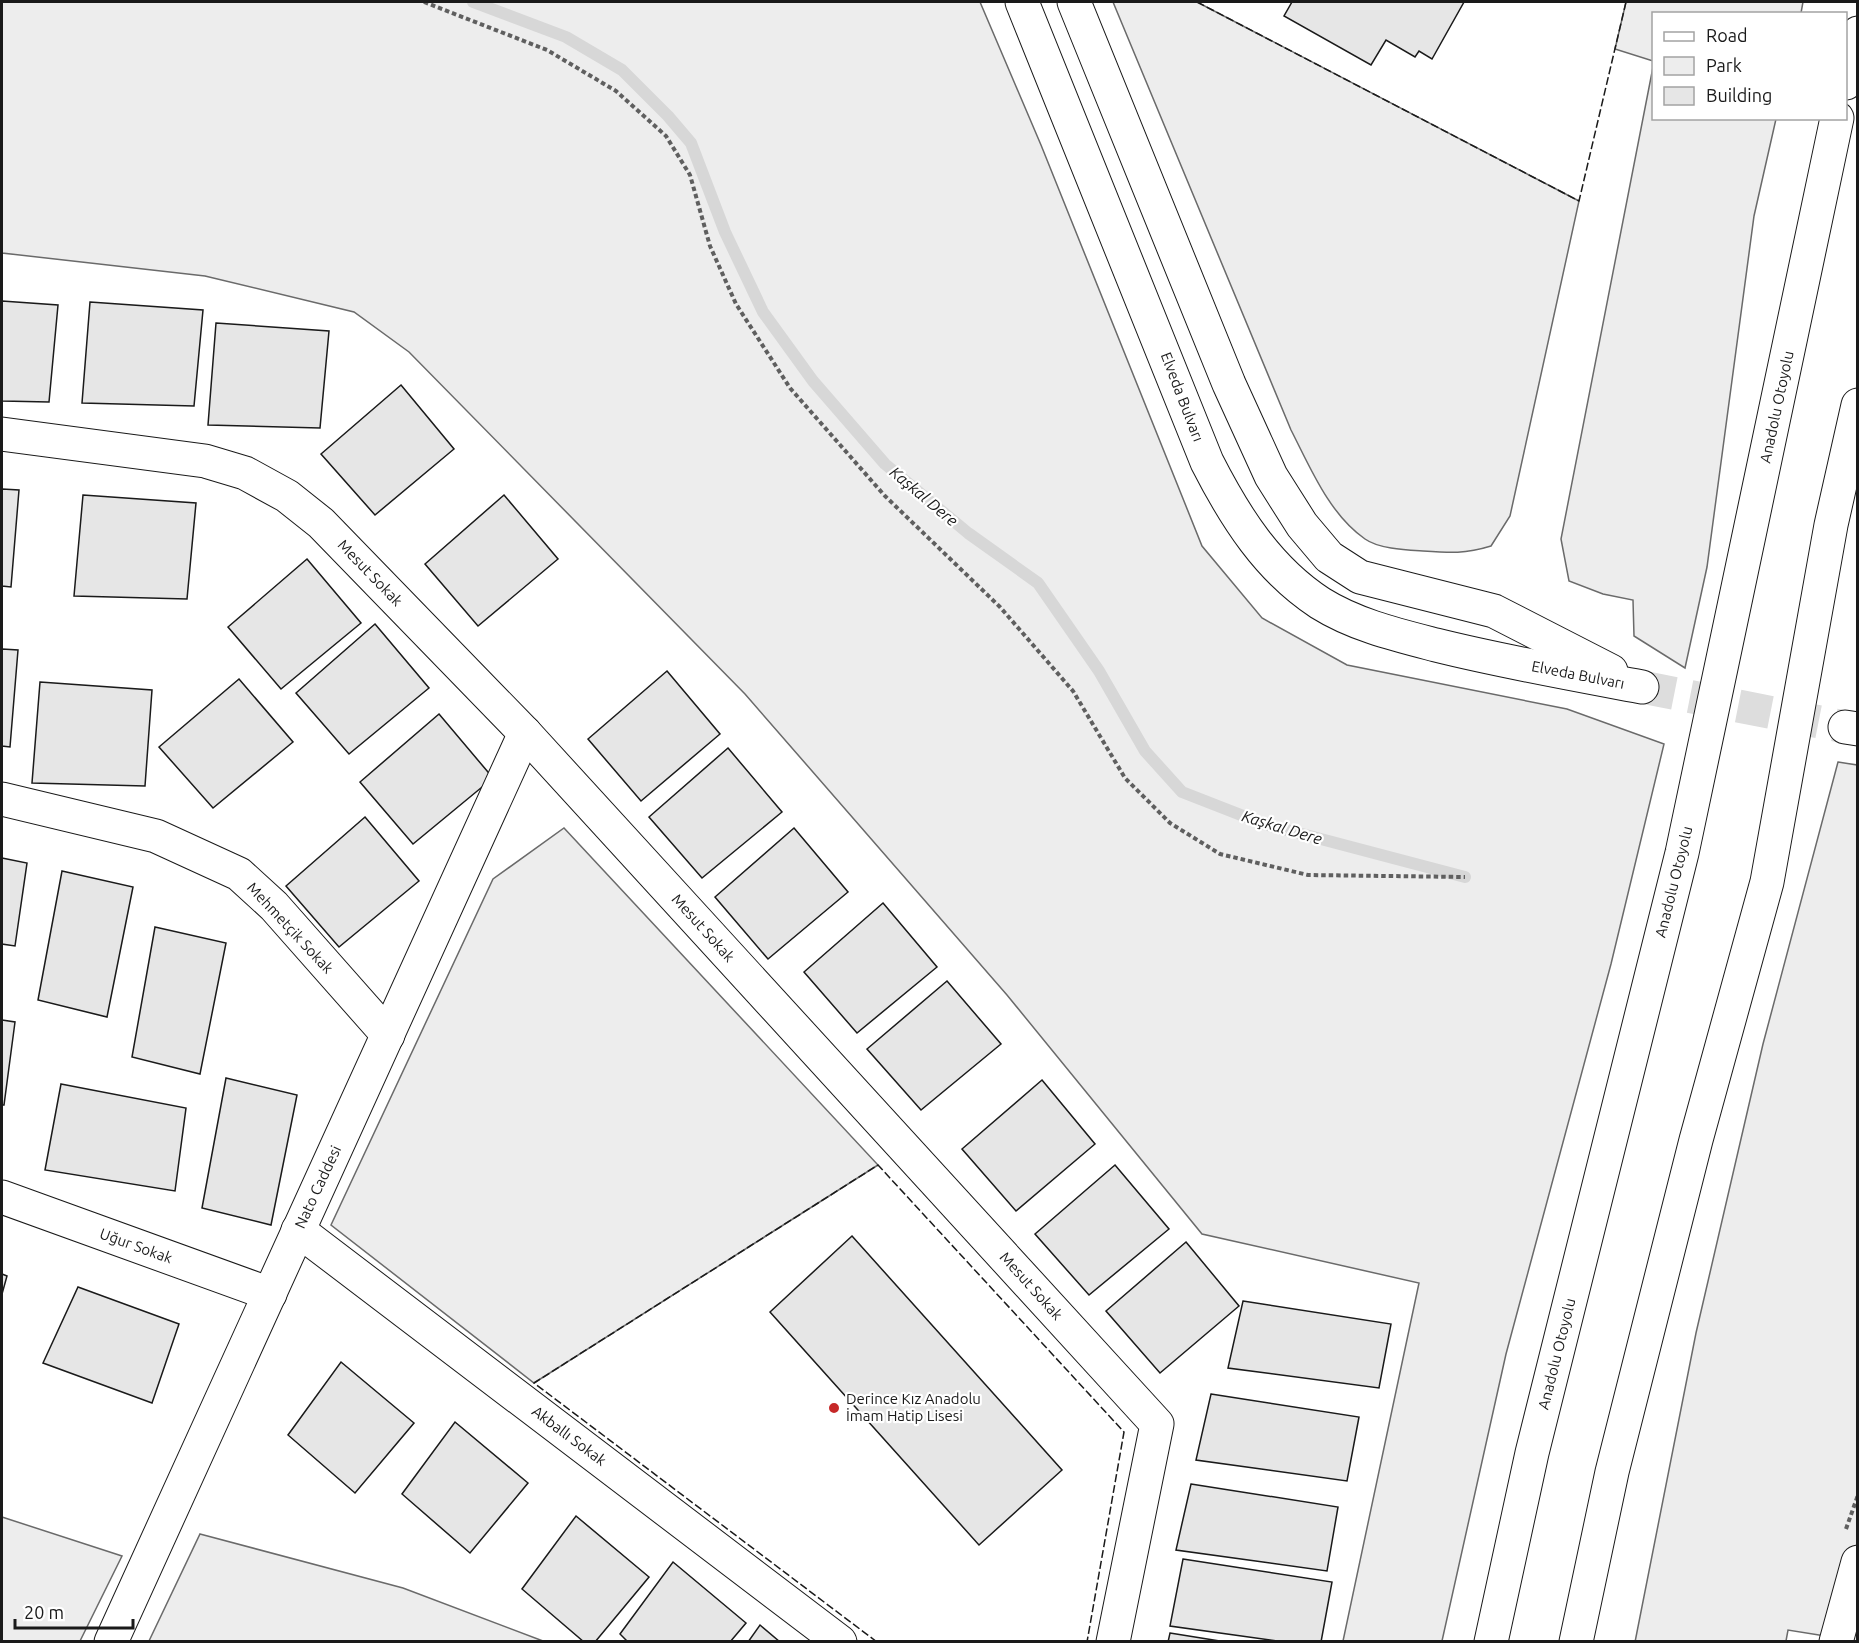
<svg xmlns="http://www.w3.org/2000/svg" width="1859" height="1643" font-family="Ubuntu,sans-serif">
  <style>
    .green { fill: #ededed; stroke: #6a6a6a; stroke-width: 1.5 }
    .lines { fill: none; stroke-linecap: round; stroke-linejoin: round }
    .stream { stroke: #d7d7d7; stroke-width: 12 }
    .building { fill: #e6e6e6; stroke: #1a1a1a; stroke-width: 1.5 }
    .secondary-tunnel { stroke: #ddd; stroke-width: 33; stroke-dasharray: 33 16; stroke-linecap: butt }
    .minor-casing { stroke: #1a1a1a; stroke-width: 35 }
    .secondary-casing { stroke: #1a1a1a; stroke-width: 35 }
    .motorway-casing { stroke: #1a1a1a; stroke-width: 35 }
    .path { stroke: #5f5f5f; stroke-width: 4; stroke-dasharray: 4.5 3; stroke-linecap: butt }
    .minor { stroke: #fff; stroke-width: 33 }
    .secondary { stroke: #fff; stroke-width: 33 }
    .motorway { stroke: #fff; stroke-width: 33 }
    .fence { stroke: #1a1a1a; stroke-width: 1.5; stroke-dasharray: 8 3; stroke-linecap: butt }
    .poi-dot { fill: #c62828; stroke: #fff; stroke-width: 2 }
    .labels { text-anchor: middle; stroke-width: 4.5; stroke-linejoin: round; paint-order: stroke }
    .street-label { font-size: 15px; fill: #1a1a1a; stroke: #fff }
    .poi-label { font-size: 15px; fill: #1a1a1a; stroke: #fff; text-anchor: start }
    .water-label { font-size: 16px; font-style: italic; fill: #1a1a1a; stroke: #fff }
  </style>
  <rect width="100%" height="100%" fill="#fff"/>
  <!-- green -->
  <g class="green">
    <polygon points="2,2 980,2 1041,145 1202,546 1262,618 1347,665 1567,709 1664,744 1611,964 1506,1354 1442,1641 1343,1641 1419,1283 1202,1234 1007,995 745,694 409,352 354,312 205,276 2,253"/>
    <path d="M1113 2H1197L1579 201 1510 516 1491 546C1465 554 1451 553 1423 551 1407 550 1379 549 1365 539 1329 514 1310 467 1291 430Z"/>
    <polygon points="1626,2 1803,2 1801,13 1654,14 1653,61 1615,49"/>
    <polygon points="1653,67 1654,118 1776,119 1754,216 1707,567 1685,668 1634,636 1633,600 1603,594 1569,581 1561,539"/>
    <polygon points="1838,762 1857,765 1857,1641 1788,1630 1786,1641 1635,1642 1696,1333 1763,1044"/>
    <polygon points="564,828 878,1165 534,1383 331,1225 493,879"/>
    <polygon points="2,1517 122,1556 80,1641 2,1641"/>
    <polygon points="200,1534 403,1588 543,1641 149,1641"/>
  </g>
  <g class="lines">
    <!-- stream -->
    <polyline class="stream" points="473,2 566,37 622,70 668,116 691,143 725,232 763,312 813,381 885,464 968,533 1038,583 1099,671 1145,751 1182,792 1264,824 1465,877"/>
  </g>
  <!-- building -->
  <g class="building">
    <polygon points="1292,2 1464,2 1432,59 1419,51 1415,57 1386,40 1371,65 1284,16"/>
    <polygon points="2,301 58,305 49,402 2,401"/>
    <polygon points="90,302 203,310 194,406 82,403"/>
    <polygon points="216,323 329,331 320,428 208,425"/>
    <polygon points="401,385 454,449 375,515 321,454"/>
    <polygon points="2,489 19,490 11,587 2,586"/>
    <polygon points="83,495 196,503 187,599 74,596"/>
    <polygon points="504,495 558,559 478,626 425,564"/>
    <polygon points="307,559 361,623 281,689 228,627"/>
    <polygon points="375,624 429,688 349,754 296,693"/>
    <polygon points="2,649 18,650 10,747 2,746"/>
    <polygon points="667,671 720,734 641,801 588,739"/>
    <polygon points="239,679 293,742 213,808 159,747"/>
    <polygon points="40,682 152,690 145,786 32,783"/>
    <polygon points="439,714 493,778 413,844 360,782"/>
    <polygon points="728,748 782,812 702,878 649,817"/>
    <polygon points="365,817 419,881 339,947 286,886"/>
    <polygon points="794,828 848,892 768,959 715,897"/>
    <polygon points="2,858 27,863 15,946 2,944"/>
    <polygon points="62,871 133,887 107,1017 38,1000"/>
    <polygon points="883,903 937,967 857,1033 804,972"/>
    <polygon points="155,927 226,943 200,1074 132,1057"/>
    <polygon points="947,981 1001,1044 921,1110 867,1049"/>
    <polygon points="2,1020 15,1022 4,1105 2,1105"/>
    <polygon points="226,1078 297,1095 271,1225 202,1208"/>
    <polygon points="1042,1080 1095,1144 1016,1211 962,1149"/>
    <polygon points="61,1084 186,1108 175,1191 45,1170"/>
    <polygon points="1115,1165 1169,1229 1089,1295 1035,1234"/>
    <polygon points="852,1236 1062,1470 979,1545 770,1312"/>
    <polygon points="1186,1242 1239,1306 1160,1373 1106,1311"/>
    <polygon points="2,1274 7,1276 2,1294"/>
    <polygon points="78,1287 179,1324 152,1403 43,1363"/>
    <polygon points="1243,1301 1391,1324 1379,1388 1228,1368"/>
    <polygon points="341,1362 414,1423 355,1493 288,1435"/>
    <polygon points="1211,1394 1359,1417 1347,1481 1196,1460"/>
    <polygon points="455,1422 528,1483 470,1553 402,1494"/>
    <polygon points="1191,1484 1338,1507 1327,1571 1176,1550"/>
    <polygon points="576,1516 649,1577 595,1642 584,1642 522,1589"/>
    <polygon points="1183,1559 1332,1582 1321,1642 1285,1642 1170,1626"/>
    <polygon points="673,1562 746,1623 730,1642 628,1642 620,1634"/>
    <polygon points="760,1625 780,1642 748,1642"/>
    <polygon points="1170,1633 1226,1642 1168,1642"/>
  </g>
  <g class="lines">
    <!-- secondary-tunnel -->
    <polyline class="secondary-tunnel" points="1642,687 1845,727"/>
    <!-- minor casing -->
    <g class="minor-casing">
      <g id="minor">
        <polyline points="2,434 205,461 245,473 287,496 321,523 525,733 1157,1424 1113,1642"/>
        <polyline points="2,799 156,836 239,874 274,906 388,1035"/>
        <polyline points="2,1197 270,1294"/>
        <polyline points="298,1230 840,1642"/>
        <polyline points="111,1642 525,733"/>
        <polyline points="1836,1642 1858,1562"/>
      </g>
    </g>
    <!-- secondary casing -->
    <g class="secondary-casing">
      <g id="secondary">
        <path d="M1022 2 1207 462C1235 517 1268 569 1320 603 1355 625 1397 635 1436 645 1504 662 1573 674 1642 687"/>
        <polyline points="1074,2 1229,384 1271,476 1302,525 1329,557 1360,577 1494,611 1611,671"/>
        <polyline points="1845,727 1858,729"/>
      </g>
    </g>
    <!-- motorway casing -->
    <g class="motorway-casing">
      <g id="motorway">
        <polyline points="1846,83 1858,33"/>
        <polyline points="1491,1642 1532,1453 1682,853 1837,118"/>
        <polyline points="1576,1642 1612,1472 1696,1140 1767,882 1831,525 1858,405"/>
      </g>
    </g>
    <!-- path -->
    <g class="path">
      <polyline points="424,2 547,50 616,91 666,136 690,175 710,246 736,304 790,388 885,496 1000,607 1073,691 1125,778 1170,823 1220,854 1308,875 1465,877"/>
      <polyline points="1846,1529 1858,1495"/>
    </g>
    <!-- minor -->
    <use href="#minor" class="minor"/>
    <!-- secondary -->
    <use href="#secondary" class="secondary"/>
    <!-- motorway -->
    <use href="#motorway" class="motorway"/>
    <!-- fence -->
    <g class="fence">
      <polyline points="1197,2 1579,201 1626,2"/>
      <polyline points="877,1642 534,1383 878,1165 1124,1432 1087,1642"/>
    </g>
  </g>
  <!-- markers -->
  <circle class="poi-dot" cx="834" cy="1408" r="6"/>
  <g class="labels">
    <!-- street labels -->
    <g class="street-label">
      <text transform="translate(1182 397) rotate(69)" y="5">Elveda Bulvarı</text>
      <text transform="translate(1777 407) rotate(-78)" y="5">Anadolu Otoyolu</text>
      <text transform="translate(370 573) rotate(46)" y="5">Mesut Sokak</text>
      <text transform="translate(1578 675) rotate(11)" y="5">Elveda Bulvarı</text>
      <text transform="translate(1674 882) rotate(-76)" y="5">Anadolu Otoyolu</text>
      <text transform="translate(290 928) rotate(47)" y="5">Mehmetçik Sokak</text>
      <text transform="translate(703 928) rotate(48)" y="5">Mesut Sokak</text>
      <text transform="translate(318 1187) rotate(-65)" y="5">Nato Caddesi</text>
      <text transform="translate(136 1246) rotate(20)" y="5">Uğur Sokak</text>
      <text transform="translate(1031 1286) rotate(48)" y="5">Mesut Sokak</text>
      <text transform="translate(1557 1354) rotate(-76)" y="5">Anadolu Otoyolu</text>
      <text transform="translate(569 1436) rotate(37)" y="5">Akballı Sokak</text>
    </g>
    <!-- poi labels -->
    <g class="poi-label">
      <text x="846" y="1404">Derince Kız Anadolu<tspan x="846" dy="17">İmam Hatip Lisesi</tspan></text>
    </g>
    <!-- water labels -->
    <g class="water-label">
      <text transform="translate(924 496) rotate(40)" y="6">Kaşkal Dere</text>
      <text transform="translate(1282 827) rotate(17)" y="6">Kaşkal Dere</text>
    </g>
  </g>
  <!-- border -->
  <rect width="1859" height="1643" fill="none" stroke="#1a1a1a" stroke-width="6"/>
  <!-- legend -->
  <rect x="1652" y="12" width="195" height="108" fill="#ffffff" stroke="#a3a3a3" stroke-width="1.5"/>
  <rect x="1664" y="32" width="30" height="9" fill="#ffffff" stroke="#a3a3a3" stroke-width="1.5"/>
  <text x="1706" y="42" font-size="18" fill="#1a1a1a">Road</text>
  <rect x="1664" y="57" width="30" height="18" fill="#ededed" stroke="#a3a3a3" stroke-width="1.5"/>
  <text x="1706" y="72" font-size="18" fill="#1a1a1a">Park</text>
  <rect x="1664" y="87" width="30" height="18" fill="#e6e6e6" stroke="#a3a3a3" stroke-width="1.5"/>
  <text x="1706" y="102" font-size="18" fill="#1a1a1a">Building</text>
  <!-- scale -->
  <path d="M15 1619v9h118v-9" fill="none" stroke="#1a1a1a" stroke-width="3"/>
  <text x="24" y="1619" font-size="18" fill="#1a1a1a" stroke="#ffffff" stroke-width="4.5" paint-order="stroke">20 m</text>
</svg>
